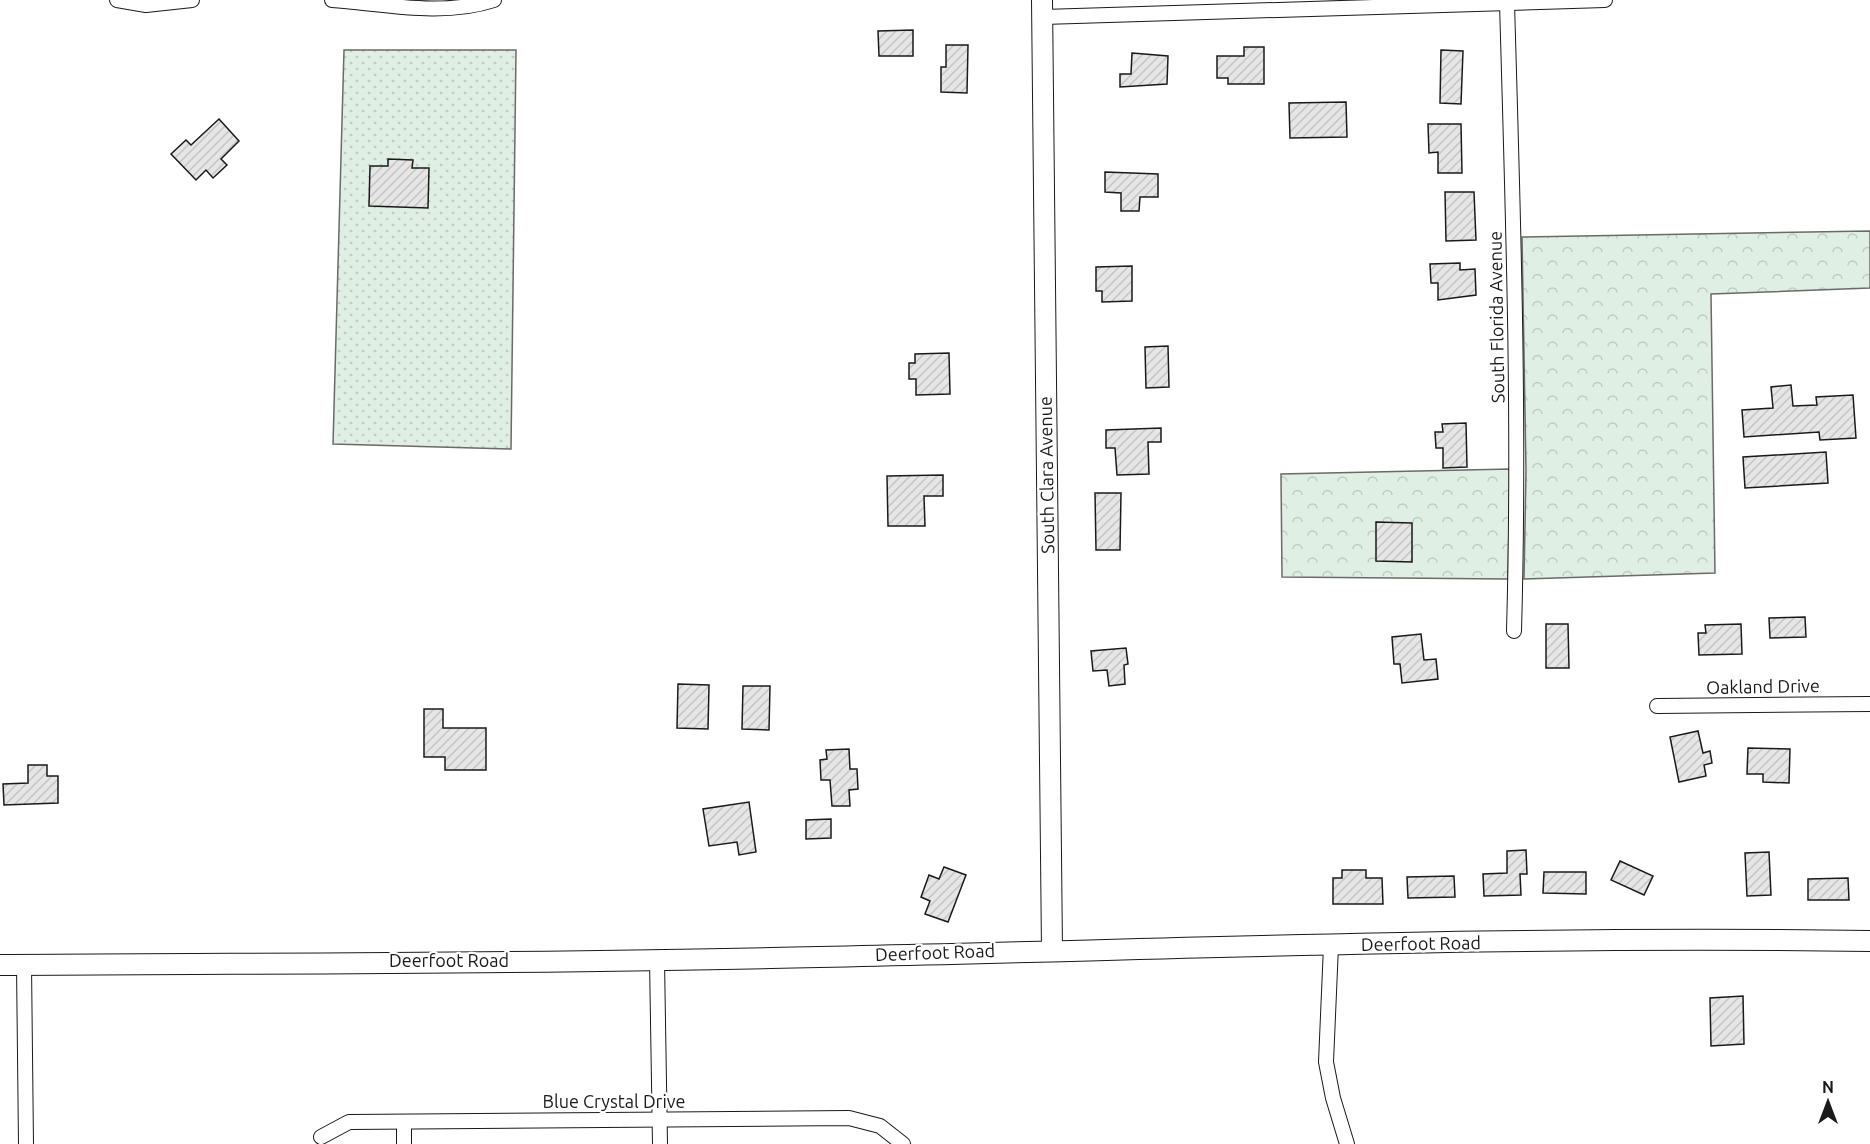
<svg xmlns="http://www.w3.org/2000/svg" width="1870" height="1144" font-family="Ubuntu,sans-serif">
  <style>
    .grass { fill: url(#grass-dots); stroke: #6a6a6a; stroke-width: 1.5 }
    .forest { fill: url(#forest-crowns); stroke: #6a6a6a; stroke-width: 1.5 }
    .building { fill: url(#building-hatch); stroke: #1a1a1a; stroke-width: 1.5 }
    .lines { fill: none; stroke-linecap: round; stroke-linejoin: round }
    .street-casing { stroke: #1a1a1a; stroke-width: 16 }
    .secondary-casing { stroke: #1a1a1a; stroke-width: 22 }
    .street { stroke: #fff; stroke-width: 14 }
    .secondary { stroke: #fff; stroke-width: 20 }
    .labels { text-anchor: middle; stroke-width: 4.5; stroke-linejoin: round; paint-order: stroke }
    .street-label { font-size: 18px; fill: #1a1a1a; stroke: #fff }
  </style>
  <defs>
    <pattern id="grass-dots" width="8" height="8" patternUnits="userSpaceOnUse" patternTransform="scale(1.5)"><rect width="8" height="8" fill="#e0efe3"/><path d="M2 2h.1M6 6h.1" fill="none" stroke="#c0ccc2" stroke-width="1.8" stroke-linecap="round"/></pattern>
    <pattern id="forest-crowns" width="20" height="18" patternUnits="userSpaceOnUse" patternTransform="scale(1.5)"><rect width="20" height="18" fill="#e0efe3"/><path d="M2 6a3 3 0 1 1 6 0M12 15a3 3 0 1 1 6 0" fill="none" stroke="#c0ccc2"/></pattern>
    <pattern id="building-hatch" width="6" height="6" patternUnits="userSpaceOnUse" patternTransform="scale(1.5)"><rect width="6" height="6" fill="#e6e6e6"/><path d="M-1 1l2-2M0 6l6-6M5 7l2-2" fill="none" stroke="#c5c5c5"/></pattern>
  </defs>
  <rect width="100%" height="100%" fill="#fff"/>
  <!-- grass -->
  <polygon class="grass" points="344,50 516,50 511,449 333,444"/>
  <!-- forest -->
  <g class="forest">
    <polygon points="1870,231 1870,288 1711,294 1715,573 1524,579 1526,471 1522,237"/>
    <polygon points="1510,469 1508,579 1282,577 1281,474"/>
  </g>
  <!-- building -->
  <g class="building">
    <polygon points="913,30 913,56 879,56 878,31"/>
    <polygon points="946,45 968,45 967,93 941,92 941,67 946,67"/>
    <polygon points="1244,47 1264,47 1264,84 1228,84 1228,78 1217,78 1217,56 1244,56"/>
    <polygon points="1441,50 1463,51 1461,104 1440,103"/>
    <polygon points="1132,53 1168,56 1167,84 1120,87 1120,74 1131,74"/>
    <polygon points="1346,102 1347,137 1290,138 1289,103"/>
    <polygon points="219,119 239,141 221,159 227,165 213,178 206,170 196,180 171,154 186,140 191,145"/>
    <polygon points="1428,124 1461,124 1462,173 1438,173 1438,152 1429,153"/>
    <polygon points="388,159 413,160 412,168 429,168 428,208 369,206 370,166 388,166"/>
    <polygon points="1105,172 1158,174 1158,197 1140,197 1139,211 1121,211 1121,193 1105,192"/>
    <polygon points="1445,192 1474,192 1476,240 1446,241"/>
    <polygon points="1460,263 1460,270 1475,269 1476,295 1438,300 1438,283 1431,283 1430,264"/>
    <polygon points="1132,266 1132,301 1102,302 1102,291 1096,291 1096,267"/>
    <polygon points="1168,346 1169,387 1146,388 1145,347"/>
    <polygon points="949,353 950,394 916,395 916,379 909,379 909,363 915,363 915,354"/>
    <polygon points="1791,385 1793,406 1817,405 1816,397 1853,395 1856,438 1820,440 1819,432 1744,437 1742,410 1773,408 1771,387"/>
    <polygon points="1466,423 1467,467 1443,468 1443,448 1436,448 1435,432 1443,432 1442,424"/>
    <polygon points="1161,428 1161,442 1148,442 1149,474 1117,475 1115,448 1106,448 1106,430"/>
    <polygon points="1826,452 1828,483 1745,488 1743,457"/>
    <polygon points="943,475 943,496 924,496 925,526 888,526 887,476"/>
    <polygon points="1095,493 1121,493 1120,550 1096,550"/>
    <polygon points="1376,522 1412,523 1412,562 1376,561"/>
    <polygon points="1805,617 1806,637 1770,638 1769,618"/>
    <polygon points="1546,624 1568,624 1569,668 1546,668"/>
    <polygon points="1741,624 1742,654 1699,655 1698,633 1706,633 1705,625"/>
    <polygon points="1421,634 1424,660 1436,659 1438,679 1402,683 1400,664 1394,664 1392,637"/>
    <polygon points="1126,648 1128,664 1124,665 1125,684 1109,686 1107,670 1093,671 1091,651"/>
    <polygon points="678,684 709,685 708,729 677,728"/>
    <polygon points="743,686 770,686 769,730 742,729"/>
    <polygon points="424,709 443,709 443,728 486,728 486,770 445,770 445,757 424,757"/>
    <polygon points="1698,731 1703,753 1710,751 1712,763 1704,765 1706,776 1679,782 1670,737"/>
    <polygon points="1748,748 1790,749 1789,783 1763,782 1763,774 1747,774"/>
    <polygon points="849,749 850,769 857,769 858,789 849,790 850,806 832,806 830,780 821,780 820,760 827,759 826,750"/>
    <polygon points="28,765 47,765 47,776 58,776 58,803 4,805 3,784 28,783"/>
    <polygon points="749,802 756,852 739,855 737,842 709,846 703,809"/>
    <polygon points="831,819 831,838 806,839 806,820"/>
    <polygon points="1526,850 1527,874 1520,874 1521,895 1484,896 1483,874 1507,873 1507,851"/>
    <polygon points="1769,852 1771,895 1747,896 1745,853"/>
    <polygon points="1620,861 1653,876 1644,895 1611,880"/>
    <polygon points="944,867 966,875 948,922 925,914 930,901 921,897 929,875 939,879"/>
    <polygon points="1342,870 1366,870 1366,878 1382,878 1383,904 1333,904 1333,878 1342,878"/>
    <polygon points="1544,872 1586,872 1586,894 1543,893"/>
    <polygon points="1454,876 1455,897 1408,898 1407,877"/>
    <polygon points="1848,878 1849,900 1808,900 1808,879"/>
    <polygon points="1743,996 1744,1044 1711,1046 1710,998"/>
  </g>
  <g class="lines">
    <!-- street casing -->
    <g class="street-casing">
      <g id="street">
        <polyline points="117,0 146,5 192,0"/>
        <path d="M332 0C385 4 442 17 494 0"/>
        <path d="M1507 3C1513 212 1520 421 1514 631"/>
        <polyline points="1043,17 1605,0"/>
        <polyline points="1657,706 1870,704"/>
        <polyline points="1331,946 1326,1062 1333,1098 1347,1144"/>
        <polyline points="657,960 660,1144"/>
        <polyline points="24,965 26,1144"/>
        <polyline points="404,1122 404,1144"/>
        <polyline points="321,1137 349,1122 849,1118 880,1126 903,1144"/>
      </g>
    </g>
    <!-- secondary casing -->
    <g class="secondary-casing">
      <g id="secondary">
        <polyline points="1042,0 1052,950"/>
        <path d="M0 965C257 963 514 964 771 958 1137 951 1504 935 1870 941"/>
      </g>
    </g>
    <!-- street -->
    <use href="#street" class="street"/>
    <!-- secondary -->
    <use href="#secondary" class="secondary"/>
  </g>
  <g class="labels">
    <!-- street labels -->
    <g class="street-label">
      <text transform="translate(1497 317) rotate(-91)" y="6">South Florida Avenue</text>
      <text transform="translate(1047 475) rotate(-91)" y="6">South Clara Avenue</text>
      <text transform="translate(1763 687) rotate(-1)" y="6">Oakland Drive</text>
      <text transform="translate(1421 944) rotate(-1)" y="6">Deerfoot Road</text>
      <text transform="translate(935 953) rotate(-2)" y="6">Deerfoot Road</text>
      <text x="449" y="967">Deerfoot Road</text>
      <text x="614" y="1108">Blue Crystal Drive</text>
    </g>
  </g>
  <!-- north arrow -->
  <g transform="translate(1828 1102)" stroke="#ffffff" stroke-width="4.5" paint-order="stroke">
  <path d="M0-4.5L10 22L0 15L-10 22Z" fill="#1a1a1a"/>
  <text y="-9" font-size="16" font-weight="bold" text-anchor="middle" fill="#1a1a1a">N</text>
  </g>
</svg>
